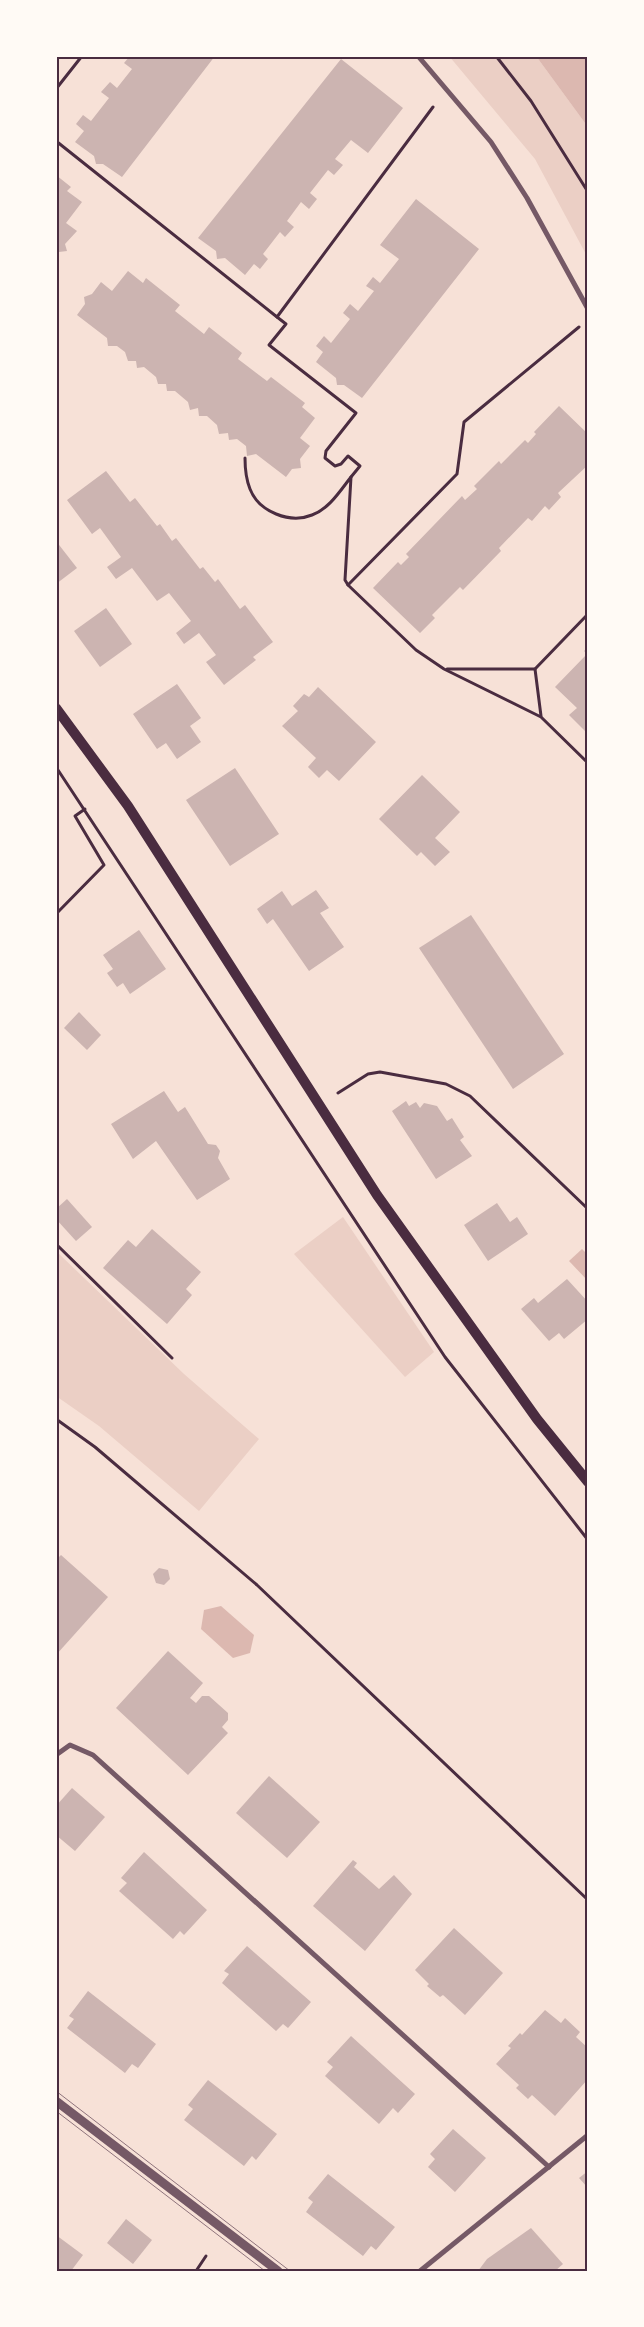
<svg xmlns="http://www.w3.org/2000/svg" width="644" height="2327" font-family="Jost,sans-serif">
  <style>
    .green { fill: #ebcfc5 }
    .water { fill: #dcb8b0 }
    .building { fill: #ccb4b1 }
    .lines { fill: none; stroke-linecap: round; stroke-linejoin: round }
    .path { stroke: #4a2c40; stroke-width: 3 }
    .minor { stroke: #755966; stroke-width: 5 }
    .tertiary { stroke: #755966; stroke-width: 9 }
    .secondary { stroke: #4a2c40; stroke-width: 10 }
    .tram { stroke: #8f747c; stroke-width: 1 }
    .neatline { fill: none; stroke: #4a2c40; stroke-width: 2 }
  </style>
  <rect width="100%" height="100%" fill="#f7e1d7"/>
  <!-- green -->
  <g class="green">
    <polygon points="449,56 536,56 585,123 588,127 588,258 535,159"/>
    <polygon points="343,1217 434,1352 405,1377 294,1254"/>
    <polygon points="56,1251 184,1374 259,1439 199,1511 99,1426 56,1396"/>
  </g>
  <!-- water -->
  <g class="water">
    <polygon points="536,56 588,56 588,127 585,123"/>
    <polygon points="582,1249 588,1255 588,1281 569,1261"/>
    <polygon points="221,1606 254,1635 250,1653 233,1658 201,1629 204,1610"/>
  </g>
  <!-- building -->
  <g class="building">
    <polygon points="130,56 136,56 139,59 141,56 215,56 122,177 103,164 96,164 94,156 75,142 84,131 76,124 83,115 91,121 109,98 101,92 110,82 117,88 132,69 124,63"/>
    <polygon points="341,59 403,108 368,153 351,140 335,159 343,165 334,175 328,170 310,193 317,199 309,209 301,202 287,221 294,227 285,237 280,232 263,254 268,259 260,269 254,264 245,275 225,258 217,259 216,251 198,238"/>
    <polygon points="56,175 71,187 67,191 82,202 66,223 77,231 65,244 67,251 59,252 56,255"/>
    <polygon points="416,199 479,249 362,398 344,385 337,385 336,378 316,362 323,352 316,346 324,336 331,343 350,319 343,313 350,304 358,311 374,291 366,286 373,277 380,283 399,259 380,245"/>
    <polygon points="128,271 143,283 146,278 180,305 175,311 204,334 209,327 242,353 238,359 267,381 271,377 305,403 302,407 315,418 300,438 310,446 300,459 301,468 292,469 286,477 256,454 247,456 246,446 237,439 229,440 228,433 219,434 217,425 207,416 199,416 198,408 190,410 188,402 175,391 167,391 166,384 158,384 156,377 144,367 137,368 136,361 128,361 125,352 117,346 108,346 107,338 77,315 85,304 84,297 92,294 101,282 112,291"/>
    <polygon points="559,406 588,434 588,465 558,493 561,497 549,510 545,506 532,521 528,518 499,548 501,551 463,590 460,587 432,615 435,618 420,633 373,588 398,562 401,565 409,557 406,554 462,496 465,500 477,489 474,486 499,461 501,464 525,440 528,443 536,434 534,432"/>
    <polygon points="106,471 130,502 135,498 157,526 160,524 172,541 176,538 200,569 203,567 215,582 218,579 240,609 245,605 273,642 253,657 256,660 224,685 206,662 216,655 199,633 184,644 176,633 191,621 169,593 157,601 132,568 116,579 107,567 121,557 100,528 92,534 67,500"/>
    <polygon points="56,541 77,568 56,584"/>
    <polygon points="106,608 132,644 100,667 74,631"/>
    <polygon points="588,647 588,734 569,715 577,708 555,687 587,654 584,651"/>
    <polygon points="177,684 201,718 190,726 201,742 177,759 166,743 157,749 133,714"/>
    <polygon points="318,687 376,742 339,781 327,770 319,778 308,767 316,758 282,726 298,711 293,706 304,694 309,697"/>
    <polygon points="235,768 279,834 230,866 186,800"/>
    <polygon points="422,775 460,812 435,838 450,852 435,866 421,852 417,856 379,819"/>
    <polygon points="316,890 329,908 320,913 344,947 309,971 273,919 267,924 257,909 282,891 292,906"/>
    <polygon points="471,915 564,1054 513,1089 419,948"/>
    <polygon points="139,930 166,969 130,994 123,983 117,987 107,973 113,969 103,955"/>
    <polygon points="79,1012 101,1035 87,1050 64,1028"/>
    <polygon points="164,1091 178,1112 185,1107 208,1144 216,1145 220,1151 218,1158 230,1179 197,1200 156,1141 133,1159 111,1124"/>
    <polygon points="406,1101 409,1106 416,1102 420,1108 424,1103 437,1106 447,1121 452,1118 464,1137 460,1140 472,1156 436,1179 392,1111"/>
    <polygon points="67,1199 92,1227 76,1241 56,1219 56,1209"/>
    <polygon points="497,1203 510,1222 517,1217 528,1234 488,1261 464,1225"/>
    <polygon points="152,1229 201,1272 186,1289 192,1295 167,1324 103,1268 128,1240 136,1247"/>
    <polygon points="567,1279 588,1302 588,1319 564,1339 559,1333 549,1341 521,1309 534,1298 538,1303"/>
    <polygon points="61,1555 108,1597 56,1655 56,1560"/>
    <polygon points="159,1568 168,1570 170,1579 164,1585 156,1583 153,1574"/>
    <polygon points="168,1651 203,1683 190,1698 196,1703 202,1696 209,1696 228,1713 228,1720 222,1727 228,1733 188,1775 116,1708"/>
    <polygon points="269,1776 320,1822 287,1858 236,1813"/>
    <polygon points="72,1788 105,1817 75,1851 56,1835 56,1806"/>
    <polygon points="144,1852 207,1910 184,1935 180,1931 173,1939 119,1891 127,1883 121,1878"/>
    <polygon points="353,1860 357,1863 354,1867 379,1889 394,1875 412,1894 365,1951 313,1906"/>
    <polygon points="454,1928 503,1973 465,2015 443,1995 440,1997 427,1986 429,1984 415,1970"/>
    <polygon points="247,1946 311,2002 288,2028 283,2024 276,2031 222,1983 229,1974 224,1971"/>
    <polygon points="88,1991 156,2044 138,2068 132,2064 125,2073 67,2028 74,2019 69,2016"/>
    <polygon points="545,2010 561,2023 565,2018 580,2032 576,2037 588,2048 588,2079 555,2116 532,2095 528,2099 516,2088 519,2085 496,2064 511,2048 508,2046 520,2033 522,2035"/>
    <polygon points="351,2036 415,2094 398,2113 393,2108 379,2124 325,2076 333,2067 327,2062"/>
    <polygon points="208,2080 277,2134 256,2160 252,2156 244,2166 184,2120 193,2109 188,2105"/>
    <polygon points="453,2129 486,2158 455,2192 428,2167 435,2159 430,2154"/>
    <polygon points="588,2171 588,2188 579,2178"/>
    <polygon points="328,2174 395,2227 376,2250 371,2246 363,2256 306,2212 313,2202 308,2198"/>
    <polygon points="126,2219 152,2240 133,2264 107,2243"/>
    <polygon points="531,2228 563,2264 555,2271 478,2271 487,2259"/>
    <polygon points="56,2235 83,2255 71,2271 56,2271"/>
  </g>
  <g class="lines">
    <!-- path -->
    <g class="path">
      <polyline points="496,56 531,101 588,192"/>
      <polyline points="56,89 82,56"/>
      <polyline points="56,141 277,317 433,107"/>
      <polyline points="277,317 286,324 269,345 356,413 326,451 325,458 335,466 341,464 348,456 360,466 351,477"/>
      <polyline points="579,327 464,422 457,474 348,585 416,650 444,669 541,717 588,763"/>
      <path d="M245 458C245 469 246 479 250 489 259 512 290 524 312 515 329 509 340 491 351 477L345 580 348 585"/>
      <polyline points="447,669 535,669 588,614"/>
      <polyline points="535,669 541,716"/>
      <polyline points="56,767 445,1357 588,1540"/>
      <polyline points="56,914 104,865 75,816 85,809"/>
      <polyline points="338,1093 368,1074 380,1072 446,1084 470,1096 588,1209"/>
      <polyline points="56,1244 172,1358"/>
      <polyline points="56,1419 95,1447 257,1585 588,1900"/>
      <polyline points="196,2271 206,2256"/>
    </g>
    <!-- minor -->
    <g class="minor">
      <polyline points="418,56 491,142 527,198 588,309"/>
      <polyline points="56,1755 70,1745 93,1755 549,2167"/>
      <polyline points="420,2271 588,2135"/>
    </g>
    <!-- tertiary -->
    <polyline class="tertiary" points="56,2101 278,2271"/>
    <!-- secondary -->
    <polyline class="secondary" points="56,708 128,806 377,1195 537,1419 588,1482"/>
    <!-- tram -->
    <g class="tram">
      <polyline points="56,2091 290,2271"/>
      <polyline points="56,2111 265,2271"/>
    </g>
  </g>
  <!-- border -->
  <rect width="644" height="2327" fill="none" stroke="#fffaf5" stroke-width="115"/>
  <rect x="58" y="58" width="528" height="2212" class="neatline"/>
</svg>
